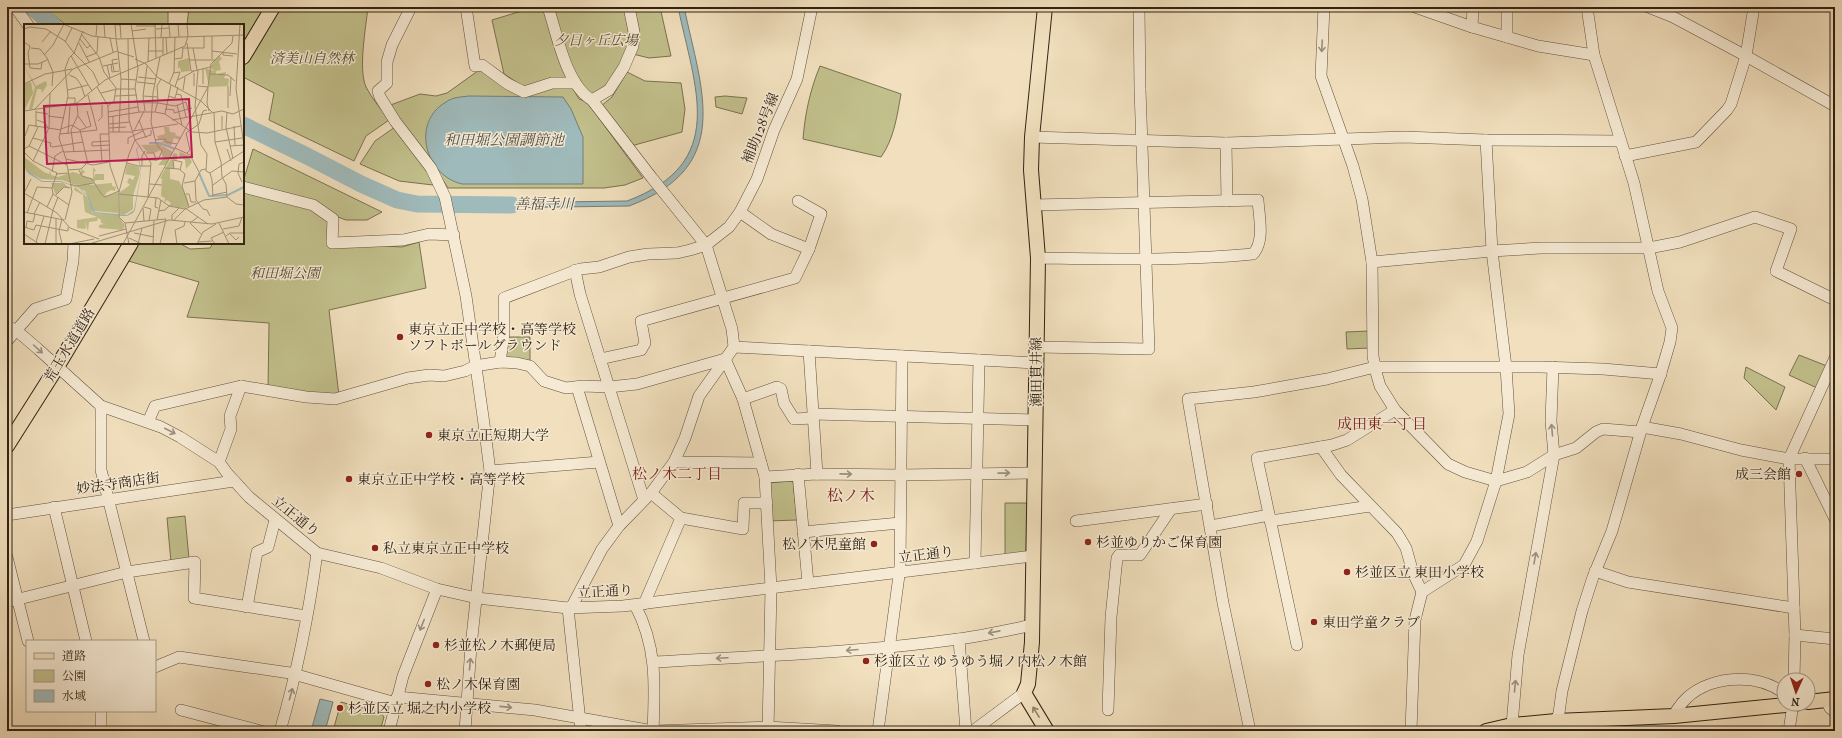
<svg xmlns="http://www.w3.org/2000/svg" width="1842" height="738" font-family="'IM FELL French Canon','Noto Serif JP',serif">
  <style>
    .green { fill: #c2c08c; stroke: #797250 }
    .water { fill: #9fbabb; stroke: #737e78 }
    .lines { fill: none; stroke-linecap: round; stroke-linejoin: round }
    .river { stroke: #9fbabb; stroke-width: 17 }
    .minor-casing { stroke: #60523e; stroke-width: 12 }
    .major-casing { stroke: #302313; stroke-width: 16 }
    .minor { stroke: #f6ead4; stroke-width: 11 }
    .major { stroke: #f1dfbd; stroke-width: 14 }
    .oneway { stroke: #9d907d }
    .oneway2 { stroke: #908168 }
    .poi-dot { fill: #8f2418; stroke: #f6ead4; stroke-width: 1.5 }
    .labels { text-anchor: middle; stroke-width: 3; stroke-linejoin: round; paint-order: stroke }
    .park-label { font-size: 14px; font-style: italic; fill: #544a31; stroke: #f6ead4 }
    .street-label { font-size: 14px; fill: #302313; stroke: #f6ead4 }
    .poi-label { font-size: 14px; fill: #302313; stroke: #f6ead4; text-anchor: start }
    .water-label { font-size: 15px; font-style: italic; fill: #515045; stroke: #f6ead4 }
    .neighbourhood-label { font-size: 15px; fill: #7a1f14; stroke: #f6ead4 }
    .quarter-label { font-size: 16px; fill: #7a1f14; stroke: #f6ead4 }
    .inset-river { fill: none; stroke: #9fbabb; stroke-width: 2 }
    .inset-road { fill: none; stroke: #a49479; stroke-width: 1 }
    .view { fill: #c2185b; fill-opacity: 0.15; stroke: #c2185b; stroke-width: 2 }
    .inset-edge { fill: none; stroke: #302313; stroke-width: 2 }
  </style>
  <rect width="100%" height="100%" fill="#f1dfbd"/>
  <filter id="stains"><feTurbulence type="fractalNoise" baseFrequency=".005" numOctaves="4"/><feColorMatrix values="0 0 0 0 .2 0 0 0 0 .09 0 0 0 0 .02 0 0 0 .5 -.17"/></filter>
  <radialGradient id="worn" r=".72"><stop offset=".6" stop-color="#630" stop-opacity="0"/><stop offset="1" stop-color="#630" stop-opacity=".3"/></radialGradient>
  <!-- green -->
  <g class="green">
    <polygon points="38,7 157,7 157,9 168,12 168,25 66,25 49,11"/>
    <polygon points="189,7 266,7 243,45 243,25 187,25"/>
    <path d="M280 7H368C366 27 358 69 366 87 372 99 382 110 389 120L366 136 354 161 269 120 274 93 243 77V68Z"/>
    <polygon points="535,7 545,7 570,78 526,88 504,74 492,20"/>
    <path d="M552 7H624C626 15 629 24 630 32 631 56 614 75 600 94H589L569 63Z"/>
    <polygon points="632,7 660,7 671,56 649,58 633,54"/>
    <path d="M820 66 901 94C897 116 894 139 881 157L803 139C805 114 810 90 820 66Z"/>
    <polygon points="482,68 508,89 572,87 579,99 587,102 643,178 625,185 604,188 448,188 436,169 388,106 420,94 436,96 447,93"/>
    <polygon points="627,72 645,81 681,83 685,109 682,132 631,146 601,106 612,97"/>
    <polygon points="725,96 747,98 742,114 716,107 715,97"/>
    <polygon points="395,127 434,177 433,185 399,181 360,164 375,141"/>
    <polygon points="253,149 382,212 367,220 346,220 243,182"/>
    <polygon points="243,191 311,207 330,220 329,246 351,244 402,247 419,242 426,288 329,310 339,396 268,389 269,323 187,317 199,282 125,260 135,243 179,243 190,249 210,248 213,243 243,243"/>
    <polygon points="1369,331 1370,348 1347,349 1346,332"/>
    <polygon points="508,337 530,337 530,363 507,359 504,355"/>
    <polygon points="1799,355 1827,366 1817,388 1789,375"/>
    <polygon points="1746,367 1785,387 1776,410 1744,378"/>
    <polygon points="793,481 797,520 768,521 766,483"/>
    <polygon points="1005,503 1028,503 1027,553 1005,555"/>
    <polygon points="185,516 189,559 171,562 167,518"/>
    <polygon points="341,702 381,713 384,717 380,731 333,731"/>
  </g>
  <!-- water -->
  <g class="water">
    <path d="M678 7H684C702 92 734 167 629 206L488 208V203L627 201C729 163 695 89 678 7Z"/>
    <path d="M469 96 563 97 571 109 583 137V184H462C426 176 410 123 446 102 453 97 461 97 469 96Z"/>
    <polygon points="320,699 333,702 325,731 311,731"/>
  </g>
  <g class="lines">
    <!-- river -->
    <g class="river">
      <polyline points="32,7 53,25"/>
      <polyline points="243,125 307,156 361,184 397,200 417,204 512,205"/>
    </g>
    <!-- minor casing -->
    <g class="minor-casing">
      <g id="minor">
        <polyline points="15,7 28,25"/>
        <polyline points="411,7 392,45 387,62 387,83 378,91 380,97 395,121 431,168 445,197 466,296 484,424 490,471 471,646 465,731"/>
        <polyline points="466,7 475,66 482,65 508,84 524,92 552,83 575,83"/>
        <path d="M548 7C557 34 566 85 592 100L652 178 706 245 732 329 734 347 699 396 685 438 674 462 651 493 619 526 602 549 571 608"/>
        <polyline points="1324,7 1321,76 1353,166 1362,199 1372,262 1373,356 1376,372 1380,386 1395,410 1448,464 1465,472 1496,481 1527,472 1554,455 1576,448 1596,432 1603,429 1640,432"/>
        <polyline points="1415,7 1472,27 1538,46 1594,55"/>
        <polyline points="1648,7 1673,17 1746,56 1835,106"/>
        <polyline points="1472,27 1473,7"/>
        <polyline points="1507,37 1507,7"/>
        <polyline points="592,100 609,90 624,67 633,46 634,32 629,7"/>
        <polyline points="1032,137 1226,143 1404,137 1486,140 1620,141"/>
        <polyline points="1226,143 1227,201"/>
        <polyline points="1625,156 1696,142 1727,110 1731,104 1746,56 1754,7"/>
        <polyline points="243,187 313,205 333,219 332,243 403,240 429,234 454,235"/>
        <path d="M1033 205 1258 200C1259 217 1265 241 1253 254 1181 261 1110 259 1038 258"/>
        <polyline points="740,212 771,234 809,249"/>
        <polyline points="1372,262 1492,251 1541,248 1649,248 1680,242 1755,217 1791,229 1776,271 1835,300"/>
        <polyline points="575,270 580,294 644,500"/>
        <polyline points="7,326 17,331 38,349 101,406 161,427 180,437 219,462 227,473 249,497 317,553 381,568 437,589 477,598 568,608 623,606 1033,556"/>
        <polyline points="7,341 35,309 66,299 73,261 74,243"/>
        <polyline points="734,347 1036,363"/>
        <polyline points="1036,347 1149,349 1140,89 1139,7"/>
        <polyline points="809,351 817,474"/>
        <polyline points="600,359 641,350 645,343 641,321 795,278 809,249 821,214 798,201"/>
        <polyline points="725,359 743,399 765,477 771,588 768,731"/>
        <polyline points="500,362 504,334 504,298 580,269 599,267 629,257 648,254 677,253 690,250 706,245 729,227 740,212 757,179 774,130 797,79 812,7"/>
        <polyline points="577,387 619,526"/>
        <polyline points="743,399 777,387 781,389 784,403 794,419 813,418"/>
        <polyline points="101,406 101,470 144,641"/>
        <polyline points="813,414 1036,420"/>
        <polyline points="148,422 155,406 241,386 306,397 335,399 408,378 429,375 444,376 465,371 475,366 500,362 517,363 530,366 544,381 566,388 583,386 609,387 637,384 725,359"/>
        <polyline points="1642,427 1681,434 1741,450 1789,459 1835,459"/>
        <polyline points="1321,447 1341,475 1397,533 1406,548 1413,573 1422,592"/>
        <polyline points="1805,458 1835,519"/>
        <polyline points="219,462 231,429 230,416 241,386"/>
        <polyline points="674,462 761,463"/>
        <polyline points="490,471 599,462"/>
        <polyline points="798,474 808,583"/>
        <polyline points="765,477 817,474 900,475 1034,473"/>
        <polyline points="651,493 681,518 743,529 744,503 767,503"/>
        <polyline points="54,507 86,641"/>
        <polyline points="7,515 234,481"/>
        <polyline points="1076,521 1207,504"/>
        <polyline points="1270,521 1370,506"/>
        <polyline points="1211,526 1269,515"/>
        <polyline points="803,532 900,523"/>
        <polyline points="7,557 28,641"/>
        <polyline points="975,563 979,360"/>
        <polyline points="1595,571 1628,582 1794,608"/>
        <polyline points="7,602 127,572 195,562 194,598 306,616"/>
        <polyline points="644,604 681,518"/>
        <path d="M635 605C657 646 655 685 653 731"/>
        <polyline points="247,607 257,552 268,547 275,520"/>
        <polyline points="568,608 581,731"/>
        <polyline points="1795,635 1835,639"/>
        <polyline points="959,639 966,731"/>
        <polyline points="1297,645 1257,458 1332,445 1347,440 1395,410"/>
        <path d="M654 662C755 656 857 653 958 639 983 636 1008 630 1033 625"/>
        <polyline points="155,667 179,657 290,673 396,703"/>
        <polyline points="1794,680 1795,635 1789,459 1835,358"/>
        <polyline points="397,697 535,710 653,731 768,727 837,731"/>
        <polyline points="1826,700 1830,708 1835,712"/>
        <polyline points="181,710 261,731"/>
        <polyline points="1108,710 1111,617 1117,558 1119,555 1140,555 1171,509"/>
        <path d="M1674 716C1675 711 1679 708 1682 703 1705 676 1755 671 1784 693"/>
        <polyline points="1512,725 1518,655 1554,455 1551,421 1553,367"/>
        <polyline points="101,731 101,711"/>
        <path d="M280 731C297 673 309 613 317 553"/>
        <polyline points="389,731 403,676 437,589"/>
        <polyline points="878,731 900,568 902,356"/>
        <polyline points="973,731 1024,693"/>
        <polyline points="1250,731 1223,603 1188,399 1254,392 1327,379 1375,367 1540,367 1603,369 1661,374"/>
        <polyline points="1411,731 1415,620 1422,592 1464,565 1477,541 1496,481 1509,414 1506,367 1492,251 1486,140"/>
        <polyline points="1553,731 1559,713 1562,691 1582,611 1593,577 1612,531 1642,427 1660,376 1670,342 1672,328 1658,291 1634,183 1594,55 1587,7"/>
        <polyline points="1789,731 1793,704"/>
      </g>
    </g>
    <!-- major casing -->
    <g class="major-casing">
      <g id="major">
        <polyline points="1045,7 1032,137 1031,170 1038,258 1032,642 1028,684 1024,693 1047,731"/>
        <polyline points="243,57 273,7"/>
        <polyline points="7,446 57,367 131,243"/>
        <polyline points="1808,702 1835,699"/>
        <polyline points="1486,731 1512,725 1556,721 1674,716 1796,704"/>
      </g>
    </g>
    <!-- minor -->
    <use href="#minor" class="minor"/>
    <!-- major -->
    <use href="#major" class="major"/>
  </g>
  <!-- one-way arrows -->
  <defs><path id="oneway-shaft" d="M-6 0H5M1.5-3L5.5 0L1.5 3" fill="none" stroke-width="1.6" stroke-linecap="round" stroke-linejoin="round"/></defs>
  <g class="oneway">
    <use href="#oneway-shaft" transform="translate(1322 46) rotate(93)"/>
    <use href="#oneway-shaft" transform="translate(38 349) rotate(42)"/>
    <use href="#oneway-shaft" transform="translate(1552 430) rotate(-95)"/>
    <use href="#oneway-shaft" transform="translate(170 431) rotate(27)"/>
    <use href="#oneway-shaft" transform="translate(1004 473) rotate(-1)"/>
    <use href="#oneway-shaft" transform="translate(846 474) rotate(1)"/>
    <use href="#oneway-shaft" transform="translate(1535 558) rotate(-80)"/>
    <use href="#oneway-shaft" transform="translate(422 625) rotate(112)"/>
    <use href="#oneway-shaft" transform="translate(994 632) rotate(169)"/>
    <use href="#oneway-shaft" transform="translate(852 650) rotate(175)"/>
    <use href="#oneway-shaft" transform="translate(722 658) rotate(177)"/>
    <use href="#oneway-shaft" transform="translate(470 664) rotate(-85)"/>
    <use href="#oneway-shaft" transform="translate(1515 686) rotate(-85)"/>
    <use href="#oneway-shaft" transform="translate(291 694) rotate(-74)"/>
    <use href="#oneway-shaft" transform="translate(506 707) rotate(6)"/>
  </g>
  <use class="oneway2" href="#oneway-shaft" transform="translate(1036 712) rotate(-122)"/>
  <!-- markers -->
  <g class="poi-dot">
    <circle cx="400" cy="337" r="4"/>
    <circle cx="429" cy="435" r="4"/>
    <circle cx="1799" cy="474" r="4"/>
    <circle cx="349" cy="479" r="4"/>
    <circle cx="1088" cy="542" r="4"/>
    <circle cx="874" cy="544" r="4"/>
    <circle cx="375" cy="548" r="4"/>
    <circle cx="1347" cy="572" r="4"/>
    <circle cx="1314" cy="622" r="4"/>
    <circle cx="436" cy="645" r="4"/>
    <circle cx="866" cy="661" r="4"/>
    <circle cx="428" cy="684" r="4"/>
    <circle cx="340" cy="708" r="4"/>
  </g>
  <g class="labels">
    <!-- park labels -->
    <g class="park-label">
      <text x="596" y="45">夕日ヶ丘広場</text>
      <text x="312" y="63">済美山自然林</text>
      <text x="285" y="278">和田堀公園</text>
    </g>
    <!-- street labels -->
    <g class="street-label">
      <text transform="translate(760 128) rotate(-68)" y="5">補助128号線</text>
      <text transform="translate(69 345) rotate(-59)" y="5">荒玉水道道路</text>
      <text transform="translate(1036 372) rotate(-90)" y="5">瀬田貫井線</text>
      <text transform="translate(118 483) rotate(-8)" y="5">妙法寺商店街</text>
      <text transform="translate(296 516) rotate(39)" y="5">立正通り</text>
      <text transform="translate(926 554) rotate(-7)" y="5">立正通り</text>
      <text transform="translate(605 591) rotate(-3)" y="5">立正通り</text>
    </g>
    <!-- poi labels -->
    <g class="poi-label">
      <text x="408" y="334">東京立正中学校・高等学校<tspan x="408" dy="16">ソフトボールグラウンド</tspan></text>
      <text x="437" y="440">東京立正短期大学</text>
      <text x="1791" y="479" text-anchor="end">成三会館</text>
      <text x="357" y="484">東京立正中学校・高等学校</text>
      <text x="1096" y="547">杉並ゆりかご保育園</text>
      <text x="866" y="549" text-anchor="end">松ノ木児童館</text>
      <text x="383" y="553">私立東京立正中学校</text>
      <text x="1355" y="577">杉並区立 東田小学校</text>
      <text x="1322" y="627">東田学童クラブ</text>
      <text x="444" y="650">杉並松ノ木郵便局</text>
      <text x="874" y="666">杉並区立 ゆうゆう堀ノ内松ノ木館</text>
      <text x="436" y="689">松ノ木保育園</text>
      <text x="348" y="713">杉並区立 堀之内小学校</text>
    </g>
    <!-- water labels -->
    <g class="water-label">
      <text x="504" y="145">和田堀公園調節池</text>
      <text x="544" y="209">善福寺川</text>
    </g>
    <!-- neighbourhood labels -->
    <g class="neighbourhood-label">
      <text x="1382" y="429">成田東一丁目</text>
      <text x="677" y="479">松ノ木二丁目</text>
    </g>
    <!-- quarter labels -->
    <g class="quarter-label">
      <text x="851" y="501">松ノ木</text>
    </g>
  </g>
  <!-- overview -->
  <g transform="translate(24 24)">
    <rect width="220" height="220" fill="#f1dfbd"/>
    <path d="M195 31 198 35 195 37 197 46 192 47V50L202 48 200 54 205 55 204 62 185 63 181 44 190 47 186 43ZM165 34 166 47 157 48 156 43 154 45V37ZM0 42 12 62 22 57 23 61 18 69 17 65H13L8 86 5 85 11 63ZM7 58 9 69 1 85V60ZM140 103H145L146 108 152 109 151 111 157 113 156 116 150 114 147 122 137 118 141 115H134L133 112 141 110ZM136 120 139 121 136 125 139 122 149 128 142 141H134L139 135 137 126 130 129 123 128 117 121ZM156 128 165 132 168 138 162 145 161 136 155 132ZM150 129 153 130V137L149 136 150 145H146V155L155 157 163 173 165 182 161 184 145 182 147 179 143 176 140 178 141 174 137 172 138 155 136 154ZM0 133 20 148 25 150 26 147 27 151 34 153 49 148 56 150 58 145 61 148 57 151 69 155V143L72 147 70 148V154L71 150H80V156H72L65 161 88 159V162L92 163 91 167 87 166 82 169 81 172 95 168 94 189 70 187 61 167 52 162 60 160 52 161 38 156 17 155 3 147 0 142ZM103 140 115 143 116 149 109 172V185L100 191 95 190 96 168 106 161 103 158 105 154 109 156 111 152 101 150ZM27 159H39L46 164 40 163 32 171ZM51 163 63 173 69 189 94 191 101 202 98 206 75 204V201L80 200 77 199V196L74 194 73 197 65 198 64 208 61 197 62 205 53 204V196L73 193 61 188 59 171 50 166Z" fill="#c2c08c"/>
    <path d="M129 118 118 119 113 125 117 145V149L111 186 109 189 103 192H97L70 189 67 185 63 172 55 164 37 158H18L5 150 0 144 18 157H37L56 164 64 172 71 188 103 191 110 186 117 148 112 125 118 119Z" fill="#9fbabb"/>
    <path class="inset-river" d="M125 119H136L151 125M175 149 185 172 204 171 220 163"/>
    <path class="inset-road" d="M39 0 68 12 94 15 220 11M80 0 81 13M85 0 97 1M91 0 92 14M96 0 97 14M107 0 114 44 111 64 115 88M131 0 132 34M145 0 146 13M154 0 155 13M163 0 164 12M216 0 212 65 220 122M112 2H132M0 5 6 3 22 5 41 17 50 29 45 34 41 45 44 72 35 114 42 135 48 168 41 196M132 5 145 4M59 7 50 29 69 48 75 61M108 7 122 5M58 11 75 33 80 48 92 64 90 77 84 82M72 12 73 0M137 13 138 0M86 14 89 28M139 14V31M142 14 143 30M56 15 63 24 67 21M92 15 94 28 110 33M104 15 105 96 111 116 127 139 124 173M0 18 6 22 4 29 6 44 17 45 18 38M18 18 27 7M41 18 48 4M55 19 65 38M163 19 167 47H170M7 24 16 25 23 34 29 48 28 62M158 24H180V12M169 24 173 46M124 27H139M188 27 213 30M94 28 97 55 95 108M199 28V31L209 32M20 31 29 21 40 0M47 32 68 67M62 33 73 29 74 13M111 35 122 40 133 53 177 77 188 88M150 35 158 34 159 24M188 35V12M165 36H191M124 38 125 14M0 40H14L23 36M87 40 88 48 95 47M83 41 86 54M79 42 94 39M174 46 171 83 177 121 183 130 182 147 186 149 188 156 189 173M90 47 88 36 94 35M149 49 156 48 151 63M170 49V62M186 50 204 51 211 57M45 51 52 54 57 61 61 73M114 53 132 55M97 55 113 56M154 56 170 47 186 43M113 58 131 60M0 60 21 50 48 45M145 60 150 48 151 13M179 60V45M174 62 184 63 183 79 185 87M73 63 84 82 86 142 95 168V193L101 199 105 220M44 66 64 61M159 66 161 53M77 69 93 65H111M152 70 157 71 162 93M91 72 113 71M119 72 134 73M144 72 151 74 154 63M206 72 207 53M44 74H51V80M90 78 134 79M134 79 151 82 162 78 166 92M153 81 158 101M204 84V62M141 85 150 86V89L168 84M10 86 49 45 93 27M0 87 53 79 81 56 161 22 164 12M12 87V103M121 87 119 72 123 42M12 88 24 90M84 88 114 83M131 88 134 77 133 62 137 55M190 88 191 118 197 138 198 153 202 160 203 173M203 88 202 103 209 135M141 90 147 61M24 92 40 94M54 92 62 103M89 92V108M198 92V105M84 93 116 88H131L141 90 168 108 183 109 217 102M13 96 21 99 24 104M115 96 122 114M148 96 198 87 209 90 220 85M74 97 78 93V81M85 100 106 98M210 102 211 121M85 104 102 103M37 105 48 101 56 106 64 140M56 106 67 102 63 87M109 107 154 100M110 107 120 87M85 108H109M36 110 73 106 64 71M44 110 46 82M1 112 5 101 37 106M9 114 27 119 26 122 29 123 59 118M111 116 127 111V106M131 116 141 115 142 118 153 120M85 117 68 118V122L86 121M191 118 218 114M104 120V114L119 107M5 122 43 141M206 122 220 121M151 124 166 131 175 148M0 125 5 122 14 103M203 125 207 137M0 128 9 137 33 149 28 164 29 170 45 181M40 128 86 126M50 128 47 106 54 91 53 79M122 129H130L132 137M163 129 166 126 162 109 175 100 179 87 183 86M42 135 69 141 85 138M126 136H134L138 127 132 119 127 98 129 69 136 33M9 137 25 104 26 69M86 137H103M78 138 76 110H85M103 139 114 142H127M118 142V132L121 127M141 144 155 145 161 150 158 162 165 183M150 145 149 136 158 138 156 146M44 146 57 145 62 140M55 146 58 152 68 155 78 171 81 173 95 167M28 148 31 132 39 127M186 149 220 127M32 150 44 149M7 155 0 169 33 189 46 204 75 215M171 157 172 176 179 185 183 186 186 192M218 158 214 149 215 140 220 138M160 159 171 157 177 146 182 145M46 160 52 162 70 159M126 160 138 161M189 161 208 147 220 148M95 168 105 130 111 116M95 170 134 174 145 182 161 185M162 170H165L167 178H172M32 171 40 163 46 164M189 171 203 168M203 173 212 180 220 181M132 174 131 183 134 184M23 183 29 170M120 183 127 185 125 197M119 184 120 197M161 184 184 200M134 187 141 186 145 182M0 188 40 196M3 189 13 163 28 164M10 190 16 178M174 193 166 199 177 210M38 195 35 207 38 220M133 196 137 176M148 196V191L156 183M150 196 161 185 180 176 203 173M101 199 142 195 136 220M195 199 205 220M0 203 10 206 12 201 44 207V203M2 204 3 197 9 198 11 190M199 205 215 202 218 193M110 209 130 213M205 209 212 216 215 213M0 210 15 220M75 212 102 205M202 212 206 209H220M105 214 118 220M12 218 20 192M174 218 188 217M21 220 29 186 34 173M32 220V194M45 220 70 215M65 220 145 196 188 200 220 193M99 220 184 63 187 40 208 19 209 12M114 220 118 204M129 220 130 196M153 220 151 206 160 202 161 198M173 220 179 208 192 200M191 220 187 214 200 208"/>
    <path class="view" d="M165 75 168 133 23 140 20 82Z"/>
    <rect width="220" height="220" class="inset-edge"/>
  </g>
  <!-- margin -->
  <rect width="1842" height="738" fill="none" stroke="#f1dfbd" stroke-width="24"/>
  <rect x="8" y="8" width="1826" height="722" fill="none" stroke="#302313" stroke-width="2"/>
  <rect x="12" y="12" width="1818" height="714" fill="none" stroke="#302313"/>
  <!-- legend -->
  <rect x="26" y="640" width="130" height="72" fill="#f6ead4" stroke="#a79a87"/>
  <rect x="34" y="653" width="20" height="6" fill="#f1dfbd" stroke="#a79a87"/>
  <text x="62" y="660" font-size="12" fill="#302313">道路</text>
  <rect x="34" y="670" width="20" height="12" fill="#c2c08c" stroke="#a79a87"/>
  <text x="62" y="680" font-size="12" fill="#302313">公園</text>
  <rect x="34" y="690" width="20" height="12" fill="#9fbabb" stroke="#a79a87"/>
  <text x="62" y="700" font-size="12" fill="#302313">水域</text>
  <!-- north arrow -->
  <g transform="translate(1796 692) rotate(183)"><circle r="19" fill="#f6ead4" stroke="#a79a87"/>
  <path d="M0-3L7 15L0 10L-7 15Z" fill="#8f2418"/>
  <text y="-6" font-size="11" font-weight="bold" text-anchor="middle" fill="#302313">N</text>
  </g>
  <rect width="100%" height="100%" filter="url(#stains)"/>
  <rect width="100%" height="100%" fill="url(#worn)"/>
</svg>
